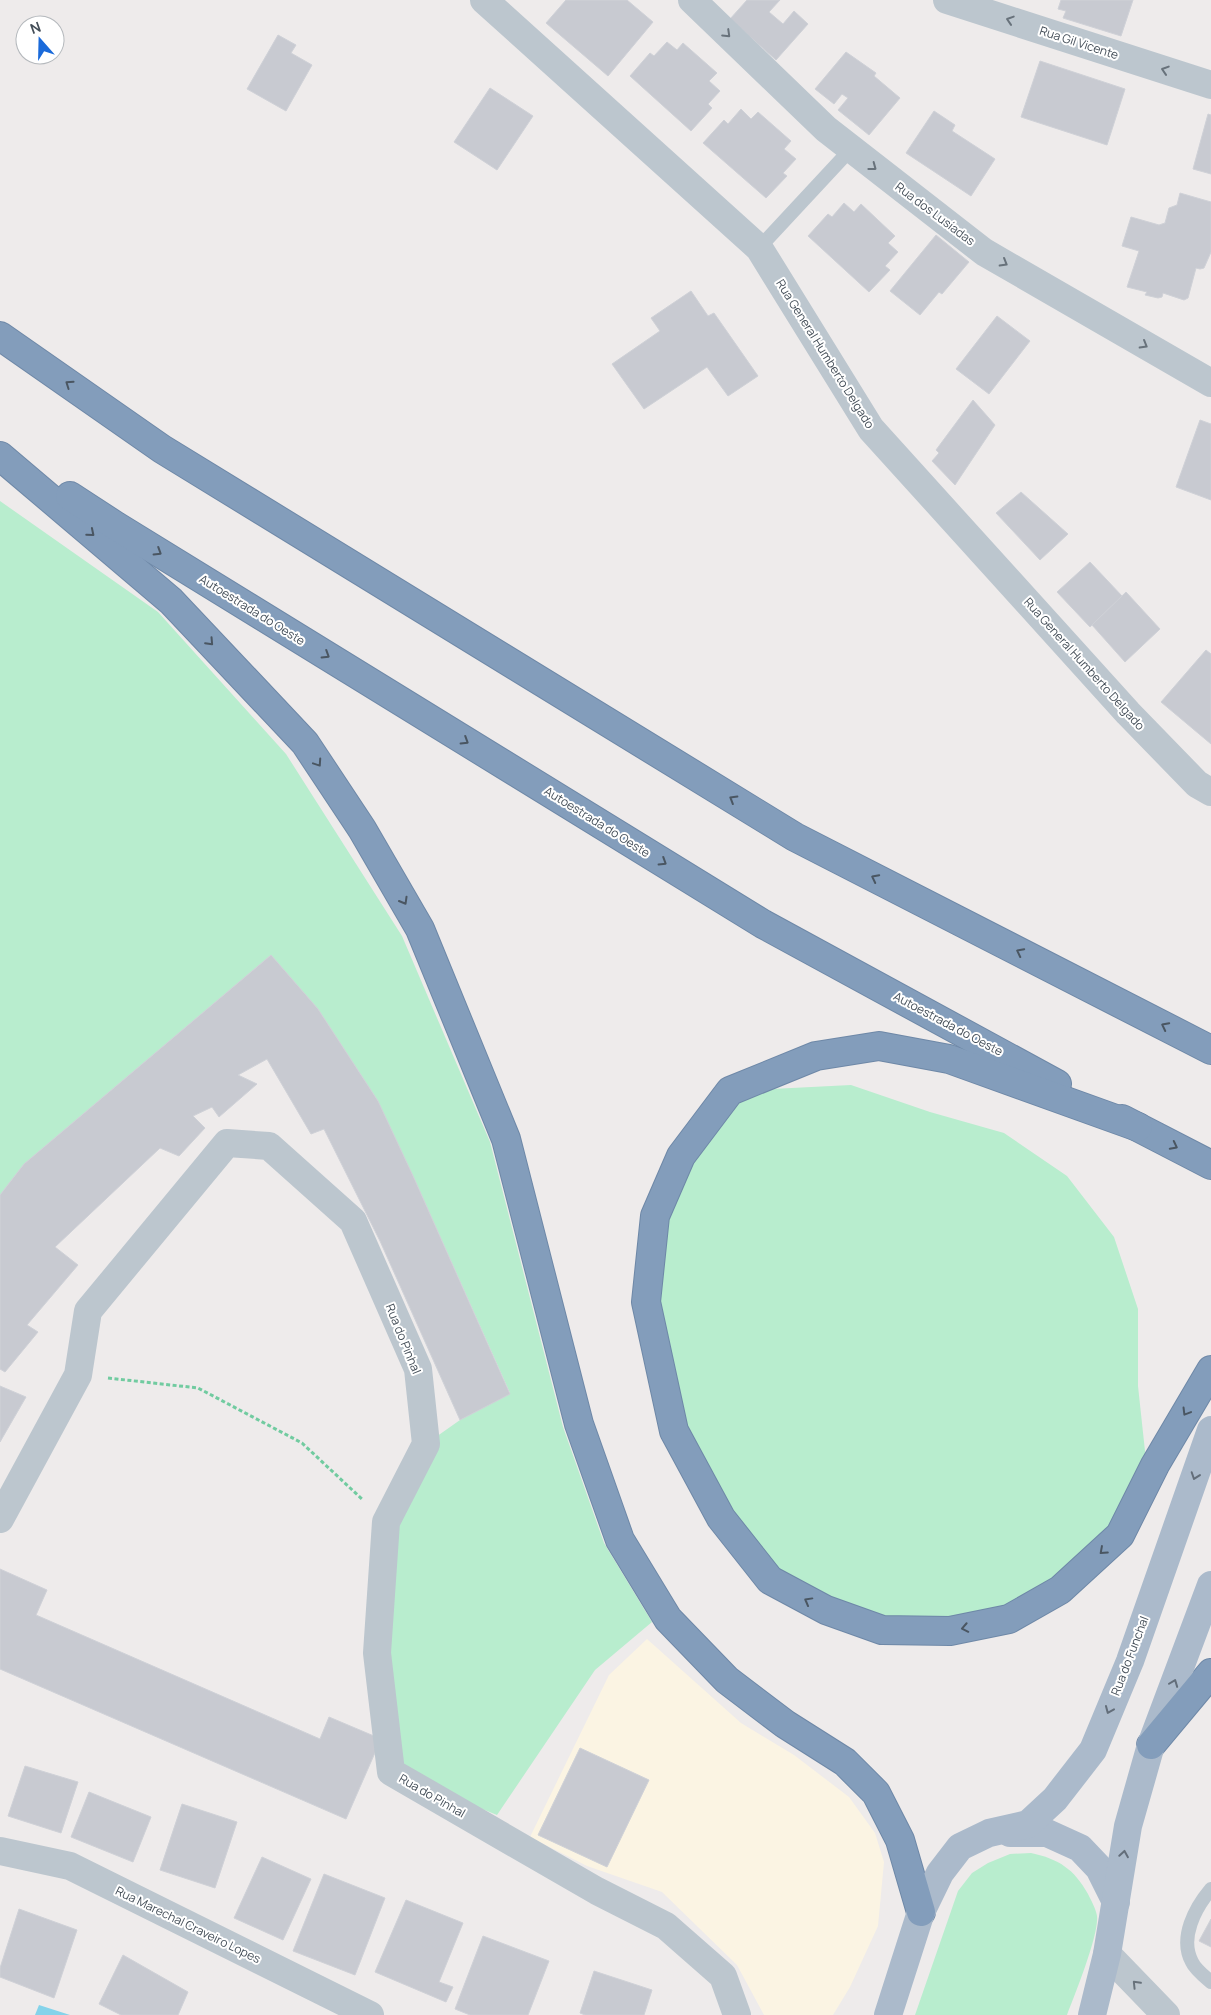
<svg xmlns="http://www.w3.org/2000/svg" width="1211" height="2015" font-family="Manrope,sans-serif">
  <style>
    .commercial { fill: #fbf4e3 }
    .green { fill: #b8edce }
    .water { fill: #85d3ea }
    .building { fill: #c8cad1; stroke: #cfd1d7 }
    .lines { fill: none; stroke-linecap: round; stroke-linejoin: round }
    .highway-casing { stroke: #6e88a7; stroke-width: 30 }
    .path { stroke: #71cba0; stroke-width: 3; stroke-dasharray: 4 2.5; stroke-linecap: butt }
    .lane { stroke: #bcc6ce; stroke-width: 14 }
    .street { stroke: #bcc6ce; stroke-width: 28 }
    .primary { stroke: #abbacb; stroke-width: 28 }
    .highway { stroke: #839dbb; stroke-width: 28 }
    .oneway { stroke: #68727b }
    .oneway2 { stroke: #4a5662 }
    .oneway3 { stroke: #636e7a }
    .labels { text-anchor: middle; stroke-width: 4; stroke-linejoin: round; paint-order: stroke }
    .street-label { font-size: 12px; fill: #444e58; stroke: #fff }
  </style>
  <rect width="100%" height="100%" fill="#eeebeb"/>
  <!-- commercial -->
  <polygon class="commercial" points="647,1639 741,1723 794,1755 849,1797 875,1833 884,1862 878,1926 850,1987 833,2015 764,2015 737,1965 662,1892 587,1866 530,1837 609,1675"/>
  <!-- green -->
  <g class="green">
    <polygon points="0,501 158,612 286,754 402,936 490,1142 563,1427 604,1543 652,1622 595,1670 497,1815 391,1772 386,1522 426,1444 460,1420 510,1393 414,1178 378,1101 318,1009 271,955 24,1164 0,1195"/>
    <polygon points="851,1085 930,1112 1004,1133 1067,1176 1114,1237 1138,1309 1138,1386 1148,1479 1101,1553 1020,1613 935,1631 826,1610 748,1552 674,1431 652,1246 681,1156 730,1091"/>
    <path d="M1031 1853C1059 1859 1074 1869 1088 1894 1091 1900 1096 1909 1097 1916 1099 1935 1075 1994 1067 2015H915L958 1891 972 1873 988 1863 1010 1854Z"/>
  </g>
  <!-- water -->
  <polygon class="water" points="39,2005 70,2015 35,2015"/>
  <!-- building -->
  <g class="building">
    <polygon points="566,0 627,0 653,22 608,76 546,23"/>
    <polygon points="747,0 780,0 769,12 783,24 794,11 808,24 776,60 730,19"/>
    <polygon points="1061,0 1133,0 1121,36 1063,18 1066,11 1058,9"/>
    <polygon points="278,35 296,45 291,53 312,65 286,111 247,89"/>
    <polygon points="667,42 677,50 683,43 717,73 709,81 720,91 708,104 712,108 691,131 630,76 650,53 654,56"/>
    <polygon points="846,52 876,73 874,76 900,98 869,135 838,110 848,98 842,94 834,104 815,89"/>
    <polygon points="1040,61 1125,89 1107,145 1021,117"/>
    <polygon points="490,88 533,116 497,170 454,142"/>
    <polygon points="741,109 751,119 758,112 791,141 784,149 796,159 783,173 787,176 766,198 703,143 724,120 728,124"/>
    <polygon points="934,111 955,125 952,131 995,159 971,196 906,153"/>
    <polygon points="1208,114 1211,115 1211,174 1193,169"/>
    <polygon points="1180,193 1211,202 1211,252 1204,268 1200,269 1196,268 1188,298 1184,300 1163,293 1162,297 1158,298 1145,295 1147,292 1127,287 1139,251 1122,246 1131,217 1159,225 1165,223 1169,208 1177,205"/>
    <polygon points="844,203 854,212 861,204 895,236 888,243 898,252 885,266 890,270 869,292 808,236 828,214 832,217"/>
    <polygon points="936,235 969,262 942,294 939,292 920,315 890,291"/>
    <polygon points="691,291 708,316 714,313 758,376 728,396 707,367 644,409 612,364 660,331 651,318"/>
    <polygon points="997,316 1030,341 989,394 956,369"/>
    <polygon points="973,400 995,425 955,485 932,461 939,453 936,450"/>
    <polygon points="1200,420 1211,424 1211,500 1176,487"/>
    <polygon points="1021,492 1068,534 1040,560 996,513"/>
    <polygon points="1090,562 1122,596 1090,627 1057,592"/>
    <polygon points="1126,592 1160,629 1125,662 1092,625"/>
    <polygon points="1206,650 1211,654 1211,744 1161,702"/>
    <polygon points="271,955 318,1009 378,1101 414,1178 510,1394 460,1420 380,1241 324,1129 311,1134 267,1059 238,1075 257,1084 219,1117 212,1107 193,1116 205,1128 179,1156 160,1148 55,1247 78,1265 27,1325 38,1332 5,1372 0,1369 0,1195 24,1164"/>
    <polygon points="0,1386 26,1397 0,1442"/>
    <polygon points="0,1569 47,1590 36,1615 320,1739 329,1717 381,1739 346,1819 0,1669"/>
    <polygon points="580,1748 649,1780 607,1867 538,1835"/>
    <polygon points="25,1766 78,1782 61,1833 8,1816"/>
    <polygon points="89,1792 151,1817 133,1862 71,1837"/>
    <polygon points="182,1804 237,1822 215,1888 160,1870"/>
    <polygon points="262,1857 311,1879 283,1940 234,1918"/>
    <polygon points="324,1874 385,1898 355,1975 293,1951"/>
    <polygon points="406,1900 463,1923 439,1982 453,1987 446,2002 375,1972"/>
    <polygon points="19,1909 77,1930 54,1998 0,1977 0,1968"/>
    <polygon points="1211,1919 1211,1947 1199,1941"/>
    <polygon points="483,1936 549,1961 528,2015 470,2015 455,2009"/>
    <polygon points="123,1955 188,1992 178,2015 121,2015 99,2004"/>
    <polygon points="594,1971 652,1990 644,2015 585,2015 580,2013"/>
  </g>
  <g class="lines">
    <!-- highway casing -->
    <g class="highway-casing">
      <g id="highway">
        <polyline points="0,336 162,449 795,837 1211,1050"/>
        <polyline points="0,456 171,601 305,743 362,829 420,929 506,1139 579,1424 620,1540 668,1619 727,1680 785,1724 845,1762 876,1793 900,1840 921,1912"/>
        <polyline points="70,496 116,526 763,924 1057,1084"/>
        <polyline points="1122,1119 1211,1165"/>
        <polyline points="1138,1127 949,1059 879,1046 816,1056 730,1091 681,1156 655,1216 646,1302 674,1431 721,1518 770,1580 826,1610 882,1630 950,1631 1009,1619 1060,1590 1120,1535 1155,1465 1211,1370"/>
        <polyline points="1151,1745 1211,1673"/>
      </g>
    </g>
    <!-- path -->
    <polyline class="path" points="108,1378 198,1388 302,1443 363,1500"/>
    <!-- lane -->
    <g class="lane">
      <polyline points="759,248 851,149"/>
      <path d="M1211 1889C1195 1908 1179 1938 1192 1962 1195 1969 1205 1977 1211 1982"/>
    </g>
    <!-- street -->
    <g class="street">
      <polyline points="484,0 759,248 871,429 1128,713 1197,784 1211,792"/>
      <polyline points="692,0 826,129 984,252 1211,383"/>
      <polyline points="947,0 1211,85"/>
      <polyline points="0,1519 78,1375 88,1311 227,1143 269,1146 353,1221 418,1369 426,1444 386,1522 377,1653 391,1772 597,1891 666,1926 723,1976 737,2015"/>
      <polyline points="0,1851 70,1866 370,2015"/>
      <polyline points="1107,1954 1166,2015"/>
    </g>
    <!-- primary -->
    <g class="primary">
      <polyline points="1010,1833 1047,1833 1080,1848 1099,1868 1116,1902"/>
      <polyline points="888,2015 921,1912 940,1873 960,1847 989,1833 1028,1824 1055,1799 1093,1750 1130,1661 1211,1430"/>
      <polyline points="1092,2015 1107,1954 1128,1826 1151,1745 1211,1585"/>
    </g>
    <!-- highway -->
    <use href="#highway" class="highway"/>
  </g>
  <!-- one-way arrows -->
  <defs><path id="oneway-chevron" d="M-2-3.5L2.5 0L-2 3.5" fill="none" stroke-width="1.6" stroke-linecap="round" stroke-linejoin="round" transform="scale(1.25)"/></defs>
  <g class="oneway">
    <use href="#oneway-chevron" transform="translate(1010 20) rotate(-162)"/>
    <use href="#oneway-chevron" transform="translate(727 34) rotate(44)"/>
    <use href="#oneway-chevron" transform="translate(1165 70) rotate(-162)"/>
    <use href="#oneway-chevron" transform="translate(873 167) rotate(37)"/>
    <use href="#oneway-chevron" transform="translate(1004 263) rotate(30)"/>
    <use href="#oneway-chevron" transform="translate(1144 345) rotate(30)"/>
    <use href="#oneway-chevron" transform="translate(1136 1984) rotate(-134)"/>
  </g>
  <g class="oneway2">
    <use href="#oneway-chevron" transform="translate(69 384) rotate(-145)"/>
    <use href="#oneway-chevron" transform="translate(91 533) rotate(40)"/>
    <use href="#oneway-chevron" transform="translate(158 552) rotate(32)"/>
    <use href="#oneway-chevron" transform="translate(210 642) rotate(47)"/>
    <use href="#oneway-chevron" transform="translate(326 655) rotate(32)"/>
    <use href="#oneway-chevron" transform="translate(465 741) rotate(32)"/>
    <use href="#oneway-chevron" transform="translate(318 763) rotate(56)"/>
    <use href="#oneway-chevron" transform="translate(733 799) rotate(-149)"/>
    <use href="#oneway-chevron" transform="translate(663 862) rotate(32)"/>
    <use href="#oneway-chevron" transform="translate(875 878) rotate(-153)"/>
    <use href="#oneway-chevron" transform="translate(404 901) rotate(60)"/>
    <use href="#oneway-chevron" transform="translate(1020 952) rotate(-153)"/>
    <use href="#oneway-chevron" transform="translate(1165 1026) rotate(-153)"/>
    <use href="#oneway-chevron" transform="translate(1174 1146) rotate(27)"/>
    <use href="#oneway-chevron" transform="translate(1186 1412) rotate(121)"/>
    <use href="#oneway-chevron" transform="translate(1103 1551) rotate(138)"/>
    <use href="#oneway-chevron" transform="translate(808 1601) rotate(-151)"/>
    <use href="#oneway-chevron" transform="translate(965 1628) rotate(169)"/>
  </g>
  <g class="oneway3">
    <use href="#oneway-chevron" transform="translate(1195 1476) rotate(109)"/>
    <use href="#oneway-chevron" transform="translate(1174 1683) rotate(-69)"/>
    <use href="#oneway-chevron" transform="translate(1109 1710) rotate(113)"/>
    <use href="#oneway-chevron" transform="translate(1124 1854) rotate(-81)"/>
  </g>
  <g class="labels">
    <!-- street labels -->
    <g class="street-label">
      <text transform="translate(1079 43) rotate(18)" y="4">Rua Gil Vicente</text>
      <text transform="translate(935 214) rotate(37)" y="4">Rua dos Lusíadas</text>
      <text transform="translate(825 354) rotate(58)" y="4">Rua General Humberto Delgado</text>
      <text transform="translate(252 610) rotate(32)" y="4">Autoestrada do Oeste</text>
      <text transform="translate(1084 664) rotate(48)" y="4">Rua General Humberto Delgado</text>
      <text transform="translate(597 822) rotate(32)" y="4">Autoestrada do Oeste</text>
      <text transform="translate(948 1024) rotate(28)" y="4">Autoestrada do Oeste</text>
      <text transform="translate(403 1339) rotate(68)" y="4">Rua do Pinhal</text>
      <text transform="translate(1130 1656) rotate(-69)" y="4">Rua do Funchal</text>
      <text transform="translate(432 1796) rotate(30)" y="4">Rua do Pinhal</text>
      <text transform="translate(188 1925) rotate(26)" y="4">Rua Marechal Craveiro Lopes</text>
    </g>
  </g>
  <!-- north arrow -->
  <g transform="translate(40 40) rotate(340)"><circle r="24" fill="#ffffff" stroke="#b4b8bc"/>
  <path d="M0-4L9 19L0 12L-9 19Z" fill="#1a6ada"/>
  <text y="-8" font-size="14" font-weight="bold" text-anchor="middle" fill="#444e58">N</text>
  </g>
</svg>
